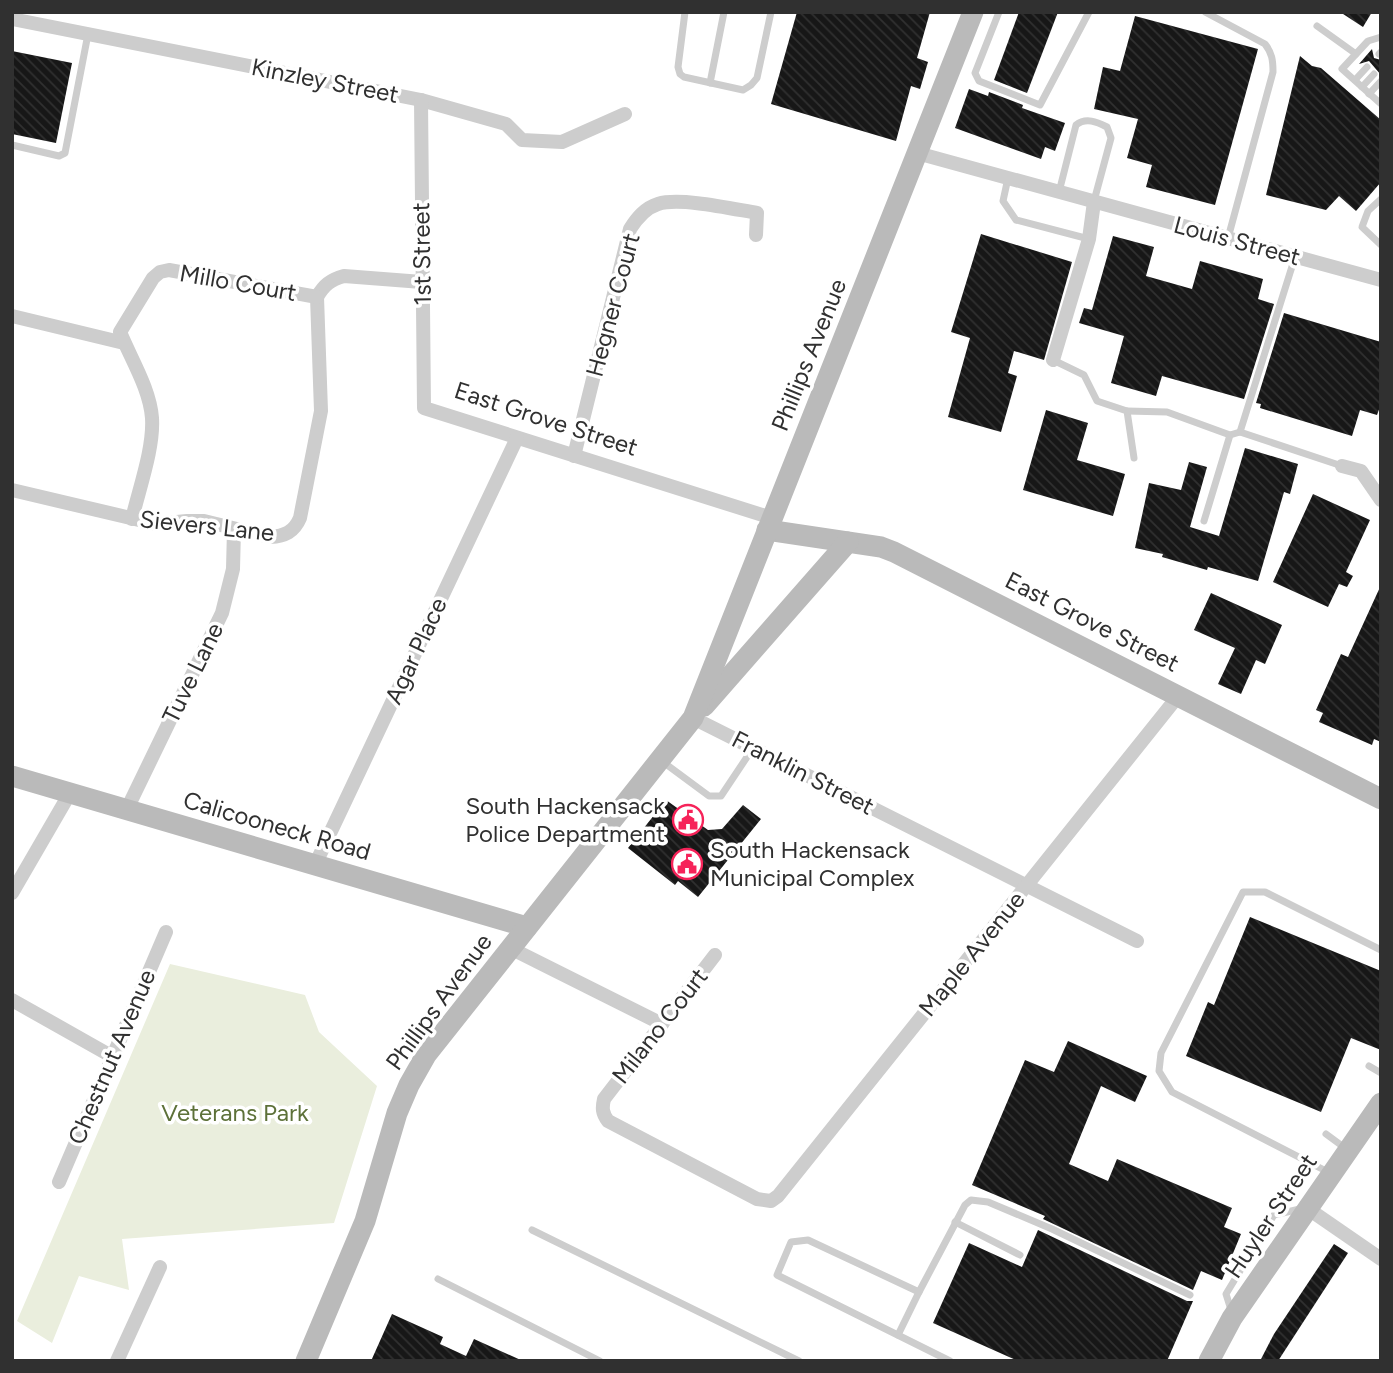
<svg xmlns="http://www.w3.org/2000/svg" width="1393" height="1373" font-family="Figtree,sans-serif">
  <style>
    .green { fill: #eaeedd }
    .building { fill: url(#building-back-hatch) }
    .lines { fill: none; stroke-linecap: round; stroke-linejoin: round }
    .lane { stroke: #cdcdcd; stroke-width: 7 }
    .street { stroke: #cdcdcd; stroke-width: 14 }
    .secondary { stroke: #bababa; stroke-width: 21 }
    .labels { text-anchor: middle; stroke-width: 7; stroke-linejoin: round; paint-order: stroke }
    .street-label { font-size: 24px; fill: #303030; stroke: #fff }
    .poi-label { font-size: 24px; fill: #303030; stroke: #fff; text-anchor: end }
    .park-label { font-size: 24px; fill: #5d7139; stroke: #fff }
  </style>
  <defs>
    <pattern id="building-back-hatch" width="6" height="6" patternUnits="userSpaceOnUse" patternTransform="scale(1.75)"><rect width="6" height="6" fill="#171717"/><path d="M-1 5l2 2M0 0l6 6M5-1l2 2" fill="none" stroke="#303030"/></pattern>
  </defs>
  <rect width="100%" height="100%" fill="#fff"/>
  <!-- green -->
  <polygon class="green" points="170,964 305,995 319,1032 377,1086 334,1223 122,1239 129,1290 79,1276 52,1343 17,1321"/>
  <!-- building -->
  <g class="building">
    <polygon points="797,12 930,12 917,58 928,62 920,89 911,86 896,141 771,104"/>
    <polygon points="1019,12 1058,12 1027,93 994,80"/>
    <polygon points="1340,12 1372,12 1363,27"/>
    <polygon points="1135,16 1258,49 1215,205 1146,187 1152,165 1127,158 1138,119 1094,109 1103,67 1120,71"/>
    <polygon points="1372,49 1374,58 1381,60 1381,75 1369,61 1359,64"/>
    <polygon points="12,51 72,63 56,143 12,134"/>
    <polygon points="1300,56 1312,66 1321,68 1381,120 1381,182 1356,211 1339,196 1326,210 1266,195"/>
    <polygon points="969,89 988,96 989,92 1023,105 1022,108 1065,123 1055,151 1045,147 1041,159 955,128"/>
    <polygon points="981,234 1072,262 1044,360 1014,351 1008,373 1017,376 1001,432 948,417 970,338 951,332"/>
    <polygon points="1113,236 1154,247 1146,276 1192,289 1200,261 1263,279 1258,299 1274,304 1244,399 1162,376 1156,396 1111,383 1124,336 1079,323 1084,308 1092,310"/>
    <polygon points="1284,313 1381,342 1381,404 1377,415 1360,410 1352,436 1260,408 1261,404 1256,403"/>
    <polygon points="1046,410 1088,423 1077,460 1125,474 1113,516 1023,490"/>
    <polygon points="1245,448 1298,464 1290,494 1284,492 1258,581 1208,567 1207,570 1162,557 1163,554 1135,548 1149,483 1181,490 1189,462 1207,467 1190,527 1219,536"/>
    <polygon points="1313,494 1370,520 1346,572 1353,576 1347,587 1339,584 1328,607 1273,582"/>
    <polygon points="1381,585 1381,742 1374,739 1372,745 1319,722 1323,713 1316,710 1341,654 1348,657"/>
    <polygon points="1211,593 1282,625 1265,664 1256,660 1241,694 1218,684 1235,648 1194,630"/>
    <polygon points="666,800 708,830 722,829 743,805 761,819 698,897 678,881 675,885 628,848"/>
    <polygon points="1250,917 1381,971 1381,1050 1351,1038 1321,1112 1186,1056 1208,1002 1214,1005"/>
    <polygon points="1068,1041 1147,1076 1135,1102 1101,1086 1069,1164 1108,1181 1117,1159 1232,1208 1224,1227 1241,1234 1222,1280 1201,1271 1193,1290 1043,1219 1045,1216 972,1185 1025,1060 1054,1072"/>
    <polygon points="1038,1230 1187,1301 1193,1301 1167,1361 1018,1361 933,1323 969,1243 1022,1267"/>
    <polygon points="1334,1244 1348,1253 1337,1270 1278,1361 1260,1361 1274,1334"/>
    <polygon points="392,1314 443,1337 440,1344 466,1356 474,1339 523,1361 371,1361"/>
  </g>
  <g class="lines">
    <!-- lane -->
    <g class="lane">
      <polyline points="685,12 678,67 680,74 684,77 743,90 751,85 757,78 771,12"/>
      <polyline points="999,12 975,73 979,81 1040,105 1089,12"/>
      <path d="M1205 12 1265 44C1272 53 1273 60 1273 72L1228 238"/>
      <polyline points="1317,26 1356,54"/>
      <polyline points="1381,37 1368,41 1342,69 1381,104"/>
      <polyline points="1379,54 1381,52"/>
      <polyline points="1355,80 1367,67"/>
      <polyline points="710,83 724,12"/>
      <polyline points="1362,87 1374,74"/>
      <polyline points="1369,94 1381,81"/>
      <polyline points="12,145 59,156 65,153 88,34"/>
      <polyline points="1008,178 1003,201 1016,220 1089,239"/>
      <path d="M1059 192 1076 125C1086 117 1097 122 1107 127L1111 138 1094 201"/>
      <polyline points="1381,199 1368,211 1362,227 1381,245"/>
      <polyline points="1053,360 1084,375 1097,401 1127,411 1134,458"/>
      <polyline points="1127,411 1167,412 1230,435"/>
      <polyline points="1240,432 1295,257"/>
      <polyline points="1204,521 1230,435 1240,432 1342,466"/>
      <polyline points="663,762 709,796 721,796 753,748"/>
      <polyline points="1369,1066 1381,1073"/>
      <polyline points="1326,1134 1345,1148"/>
      <polyline points="1330,1173 1172,1092 1159,1071 1161,1053 1243,892 1265,892 1381,950"/>
      <polyline points="955,1222 1020,1255"/>
      <polyline points="532,1230 799,1361"/>
      <polyline points="438,1279 600,1361"/>
      <polyline points="1232,1313 1226,1294 1274,1215 1300,1209"/>
      <polyline points="898,1335 919,1292"/>
      <polyline points="950,1361 777,1275 791,1242 808,1240 919,1292 965,1205 971,1200 988,1202 1052,1229 1190,1295"/>
    </g>
    <!-- street -->
    <g class="street">
      <polyline points="12,19 421,100 506,124 522,140 562,142 625,114"/>
      <polyline points="421,100 424,408 772,518"/>
      <polyline points="917,153 1381,280"/>
      <path d="M317 297C324 285 330 280 344 276L422 282"/>
      <polyline points="12,316 124,343"/>
      <polyline points="1053,360 1089,239 1094,202"/>
      <path d="M574 456 630 229C637 218 645 208 658 204 680 197 733 209 757 213L756 235"/>
      <polyline points="1342,466 1361,471 1381,500"/>
      <path d="M12 490 156 524 187 521H204L270 537C285 536 294 532 300 518L321 411 317 297"/>
      <path d="M132 519C139 489 154 448 152 418 150 389 131 359 120 332L153 278 160 272 169 270 317 297"/>
      <polyline points="693,718 1137,941"/>
      <polyline points="127,809 222,613 233,569 234,529"/>
      <polyline points="315,865 517,438"/>
      <polyline points="12,893 70,793"/>
      <polyline points="510,948 662,1024"/>
      <path d="M715 955 604 1099C602 1108 602 1113 608 1121L757 1199 771 1201 778 1196 1179 695"/>
      <polyline points="12,1000 113,1057"/>
      <polyline points="59,1182 166,932"/>
      <polyline points="1307,1208 1381,1259"/>
      <polyline points="117,1361 160,1267"/>
    </g>
    <!-- secondary -->
    <g class="secondary">
      <polyline points="767,530 881,547 894,552 1381,799"/>
      <polyline points="704,706 848,542"/>
      <polyline points="12,776 527,927"/>
      <polyline points="306,1361 365,1221 397,1113 409,1085 426,1055 693,718 973,12"/>
      <polyline points="1209,1361 1232,1318 1381,1103"/>
    </g>
  </g>
  <!-- icons -->
  <defs>
    <g id="civic-ring" transform="scale(1.575)"><circle r="9.5" fill="#fff" stroke="#f62359" stroke-width="1.5"/><path d="M-.6-6.5H3V-4.5H.6V-3L4-1V1h2V6H-6V1h2V-1L-.6-3ZM-1.2 2.5V6h2.4V2.5Z" fill="#f62359"/></g>
  </defs>
  <g fill-rule="evenodd">
    <use href="#civic-ring" x="688" y="820"/>
    <use href="#civic-ring" x="687" y="864"/>
  </g>
  <g class="labels">
    <!-- street labels -->
    <g class="street-label">
      <text transform="translate(325 81) rotate(11)" y="8">Kinzley Street</text>
      <text transform="translate(1237 241) rotate(15)" y="8">Louis Street</text>
      <text transform="translate(422 254) rotate(-91)" y="8">1st Street</text>
      <text transform="translate(238 283) rotate(10)" y="8">Millo Court</text>
      <text transform="translate(613 305) rotate(-75)" y="8">Hegner Court</text>
      <text transform="translate(809 355) rotate(-68)" y="8">Phillips Avenue</text>
      <text transform="translate(546 419) rotate(18)" y="8">East Grove Street</text>
      <text transform="translate(207 526) rotate(6)" y="8">Sievers Lane</text>
      <text transform="translate(1092 622) rotate(27)" y="8">East Grove Street</text>
      <text transform="translate(416 651) rotate(-65)" y="8">Agar Place</text>
      <text transform="translate(193 673) rotate(-64)" y="8">Tuve Lane</text>
      <text transform="translate(803 773) rotate(27)" y="8">Franklin Street</text>
      <text transform="translate(277 826) rotate(16)" y="8">Calicooneck Road</text>
      <text transform="translate(972 954) rotate(-51)" y="8">Maple Avenue</text>
      <text transform="translate(439 1002) rotate(-54)" y="8">Phillips Avenue</text>
      <text transform="translate(660 1026) rotate(-52)" y="8">Milano Court</text>
      <text transform="translate(112 1057) rotate(-67)" y="8">Chestnut Avenue</text>
      <text transform="translate(1271 1216) rotate(-56)" y="8">Huyler Street</text>
    </g>
    <!-- poi labels -->
    <g class="poi-label">
      <text x="665" y="814">South Hackensack<tspan x="665" dy="28">Police Department</tspan></text>
      <text x="710" y="858" text-anchor="start">South Hackensack<tspan x="710" dy="28">Municipal Complex</tspan></text>
    </g>
    <!-- park labels -->
    <g class="park-label">
      <text x="235" y="1121">Veterans Park</text>
    </g>
  </g>
  <!-- border -->
  <rect width="1393" height="1373" fill="none" stroke="#303030" stroke-width="28"/>
</svg>
